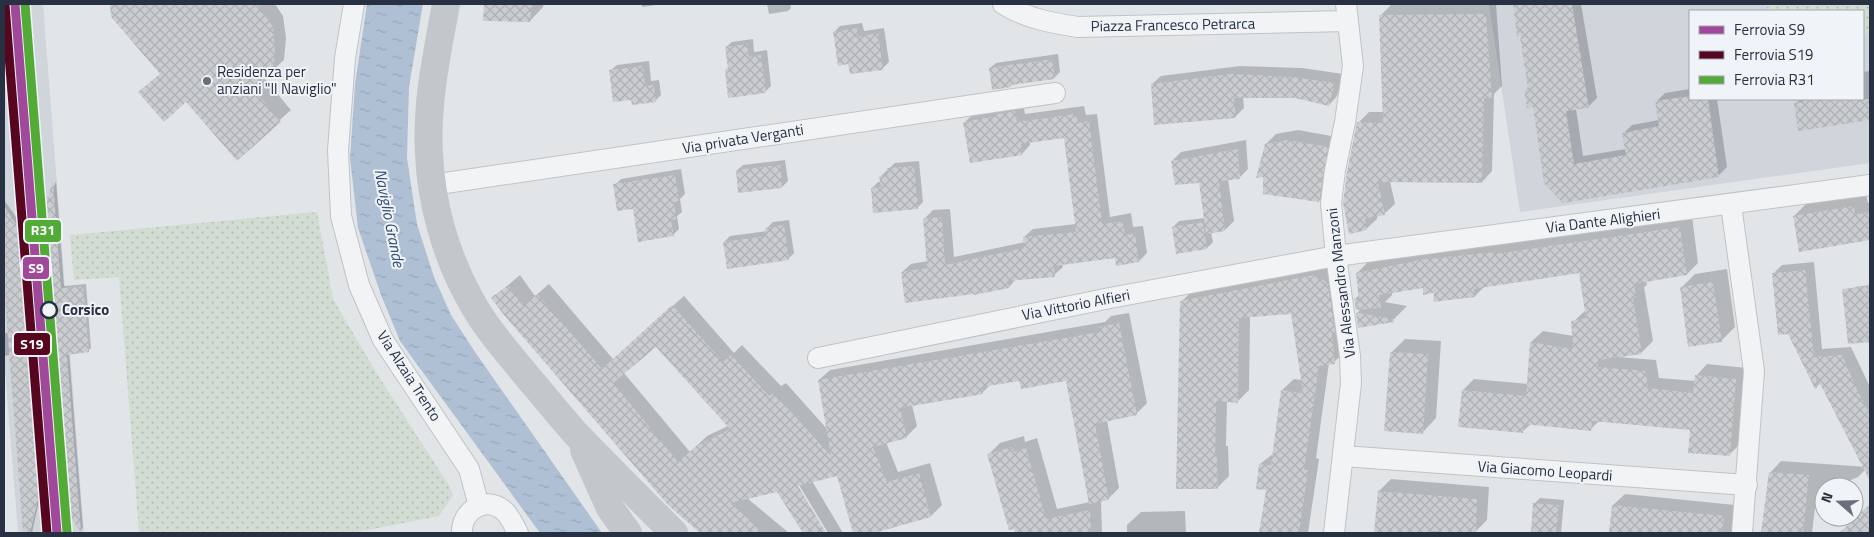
<svg xmlns="http://www.w3.org/2000/svg" width="1874" height="537" font-family="'Titillium Web',sans-serif">
  <style>
    .built { fill: #d0d4db }
    .park { fill: url(#park-dots) }
    .water { fill: url(#water-ripples) }
    .shadow { fill: #0003; fill-rule: evenodd }
    .building { fill: url(#building-cross-hatch); fill-rule: evenodd }
    .lines { fill: none; stroke-linecap: round; stroke-linejoin: round }
    .street-casing { stroke: #c0c3c6; stroke-width: 22 }
    .street { stroke: #f2f3f4; stroke-width: 20 }
    .secondary { stroke: #c3c6ca; stroke-width: 28 }
    .rail-1-casing { stroke: #f0f3f7; stroke-width: 12 }
    .rail-2-casing { stroke: #f0f3f7; stroke-width: 12 }
    .rail-3-casing { stroke: #f0f3f7; stroke-width: 12 }
    .rail-1 { stroke: #a0499a; stroke-width: 9 }
    .rail-2 { stroke: #56061f; stroke-width: 9 }
    .rail-3 { stroke: #52ab36; stroke-width: 9 }
    .poi-dot { fill: #69707c; stroke: #f0f3f7; stroke-width: 2 }
    .stop-dot { fill: #f0f3f7; stroke: #283142; stroke-width: 2.5 }
    .labels { text-anchor: middle; stroke-width: 4; stroke-linejoin: round; paint-order: stroke }
    .street-label { font-size: 15px; fill: #283142; stroke: #f0f3f7 }
    .poi-label { font-size: 15px; fill: #283142; stroke: #f0f3f7; text-anchor: start }
    .stop-label { font-size: 15px; font-weight: bold; fill: #283142; stroke: #f0f3f7; text-anchor: start }
    .water-label { font-size: 16px; font-style: italic; fill: #314d77; stroke: #f0f3f7 }
    .line-badge { stroke: #f0f3f7; stroke-width: 2 }
    .badge-label { font-size: 14px; text-anchor: middle; font-weight: bold; fill: #fff }
  </style>
  <defs>
    <pattern id="park-dots" width="8" height="8" patternUnits="userSpaceOnUse" patternTransform="scale(1.25)"><rect width="8" height="8" fill="#d2dcd3"/><path d="M2 2h.1M6 6h.1" fill="none" stroke="#b4bdb6" stroke-width="1.8" stroke-linecap="round"/></pattern>
    <pattern id="water-ripples" width="26" height="14" patternUnits="userSpaceOnUse" patternTransform="scale(1.25)"><rect width="26" height="14" fill="#b0c0d4"/><path d="M2 4q2-2 4 0t4 0M15 11q2-2 4 0t4 0" fill="none" stroke="#97a5b7"/></pattern>
    <pattern id="building-cross-hatch" width="8" height="8" patternUnits="userSpaceOnUse" patternTransform="scale(1.25)"><rect width="8" height="8" fill="#cacdd0"/><path d="M0 0l8 8M0 8l8-8" fill="none" stroke="#aeb0b4"/></pattern>
  </defs>
  <rect width="100%" height="100%" fill="#e2e5e8"/>
  <!-- built -->
  <g class="built">
    <polygon points="4,4 43,4 84,533 18,533 4,358"/>
    <polygon points="1489,4 1766,4 1767,11 1690,11 1690,99 1863,99 1863,35 1870,34 1870,163 1520,212"/>
  </g>
  <!-- park -->
  <g class="park">
    <polygon points="1766,4 1870,4 1870,34 1863,35 1863,11 1767,11"/>
    <polygon points="317,212 333,299 376,372 450,487 453,496 439,516 353,533 139,533 119,277 74,280 70,235"/>
  </g>
  <!-- water -->
  <polygon class="water" points="367,4 423,4 409,87 407,158 417,224 434,277 451,315 475,352 602,533 540,533 400,341 381,295 358,228 350,158 355,84"/>
  <!-- shadow -->
  <g class="shadow">
    <polygon points="111,4 275,4 283,16 286,38 284,60 264,78 291,110 237,159 186,101 151,82 161,73 112,16"/>
    <polygon points="485,4 544,4 543,7 530,21 484,20"/>
    <polygon points="642,4 663,4 642,7"/>
    <polygon points="767,4 790,4 791,8 788,11 769,14"/>
    <polygon points="1496,4 1502,86 1494,94 1492,171 1482,182 1390,181 1395,204 1384,214 1377,216 1377,219 1366,229 1350,232 1358,123 1369,112 1384,112 1380,16 1391,5"/>
    <polygon points="1514,4 1581,4 1597,98 1588,107 1576,109 1583,156 1626,149 1623,134 1632,125 1659,120 1656,102 1665,93 1690,89 1690,99 1717,99 1727,167 1718,176 1545,182 1535,105 1526,90 1529,87 1521,35 1518,35"/>
    <polygon points="862,23 864,31 884,28 889,62 883,68 851,73 849,63 834,32 840,26"/>
    <polygon points="753,39 754,52 767,50 771,86 765,92 726,70 729,67 726,47 732,42"/>
    <polygon points="1058,54 1060,72 1054,78 1013,84 1011,86 990,68 996,63"/>
    <polygon points="649,61 651,81 659,80 661,95 655,101 632,99 611,70 617,65"/>
    <polygon points="1240,66 1302,68 1343,74 1337,96 1329,105 1295,97 1243,97 1244,108 1235,117 1152,84 1161,76"/>
    <polygon points="1870,71 1870,119 1799,129 1795,104 1801,99 1863,99 1863,72"/>
    <polygon points="1023,103 1025,114 1084,106 1086,115 1097,114 1110,217 1131,213 1133,227 1143,226 1147,253 1139,261 1116,256 1062,264 1063,267 1054,275 1016,279 1009,287 902,272 911,264 928,261 924,219 933,210 950,209 954,257 1025,242 1024,237 1033,229 1076,224 1065,137 1030,141 1030,145 1022,154 965,122 973,114"/>
    <polygon points="1298,130 1337,137 1328,191 1319,201 1266,144 1276,134"/>
    <polygon points="1246,140 1248,169 1239,178 1228,179 1234,221 1225,230 1211,232 1213,242 1207,248 1173,227 1179,221 1205,218 1200,181 1172,161 1181,152"/>
    <polygon points="785,160 788,181 782,187 737,170 743,165"/>
    <polygon points="919,161 923,202 917,208 872,188 878,182 881,182 881,176 895,163"/>
    <polygon points="681,169 685,194 680,199 682,212 677,216 679,229 673,235 615,185 621,179"/>
    <polygon points="56,181 64,286 86,284 91,348 88,351 69,353 83,528 81,530 44,478 32,533 24,533 10,355 4,356 4,333 9,333 4,269 4,200 33,241"/>
    <polygon points="1866,194 1868,203 1870,203 1870,239 1800,251 1794,216 1806,204"/>
    <polygon points="1692,216 1698,263 1687,274 1646,280 1647,285 1644,287 1653,341 1642,352 1618,357 1656,360 1659,378 1696,381 1696,376 1707,364 1747,368 1741,443 1729,455 1691,429 1599,421 1591,429 1531,424 1522,432 1463,390 1474,379 1529,384 1531,342 1543,331 1574,336 1573,322 1586,310 1580,272 1485,286 1475,296 1435,300 1436,292 1424,287 1392,292 1392,295 1385,302 1407,306 1393,320 1357,313 1362,308 1357,309 1355,299 1360,294 1357,273 1368,262"/>
    <polygon points="789,220 794,253 788,259 724,242 730,236 767,231 767,228 773,222"/>
    <polygon points="1814,262 1822,349 1851,347 1870,387 1870,460 1821,383 1816,387 1773,274 1782,265"/>
    <polygon points="1326,263 1339,271 1346,351 1334,362 1329,363 1316,458 1319,459 1308,533 1260,533 1267,489 1260,464 1274,453 1282,390 1294,379 1302,380 1293,313 1250,316 1249,390 1237,402 1227,401 1226,446 1228,446 1229,476 1217,488 1181,302 1193,290"/>
    <polygon points="1727,269 1735,327 1721,341 1681,288 1695,274"/>
    <path d="M520 275 535 296 549 284 613 359 684 296 734 353 742 345 781 386 786 383 828 430 819 380 830 370 1105 322 1111 316 1129 313 1147 403 1136 414 1107 420 1119 488 1108 499 1101 500 1102 533H1016V527L989 454 1000 443 1024 436 1025 442 1037 438 1057 509 1090 502 1067 380 1020 379 990 385 982 393 912 405 917 426 906 437 886 442 898 472 930 463 942 505 931 516 869 533H854L838 475 812 481 843 533H828L796 480 794 481 825 533H805L778 491 747 498 789 533H703L669 504 493 298ZM656 345 728 426 707 436 690 452 624 373Z"/>
    <polygon points="1870,285 1870,340 1850,343 1844,298 1855,287"/>
    <polygon points="1405,339 1441,341 1436,418 1423,432 1391,353"/>
    <polygon points="1781,461 1868,467 1858,477 1834,487 1824,487 1824,491 1817,492 1812,533 1763,533 1770,473"/>
    <polygon points="1391,479 1489,487 1487,520 1475,532 1442,531 1441,533 1375,533 1379,491"/>
    <polygon points="1625,494 1735,505 1732,533 1612,533 1613,505"/>
    <polygon points="1540,498 1564,500 1561,533 1532,533 1534,504"/>
    <polygon points="1185,511 1186,533 1127,533 1127,525 1141,512"/>
  </g>
  <!-- building -->
  <g class="building">
    <polygon points="110,4 257,4 273,27 275,50 273,72 253,89 281,122 237,161 186,102 164,122 138,92 160,74 111,17"/>
    <polygon points="484,4 532,4 530,22 483,21"/>
    <polygon points="1513,4 1572,4 1589,108 1566,111 1574,164 1626,155 1622,133 1659,126 1655,101 1690,96 1690,99 1708,99 1719,177 1563,203 1544,183 1533,107 1527,108 1524,90 1528,89 1520,36 1517,37"/>
    <polygon points="1486,14 1492,98 1484,98 1482,183 1378,182 1385,215 1365,219 1367,230 1349,234 1343,203 1347,172 1357,122 1383,123 1379,15"/>
    <polygon points="857,28 858,37 878,33 883,70 850,74 848,64 838,66 833,32"/>
    <polygon points="747,44 749,57 761,55 766,93 728,98 725,70 728,69 725,47"/>
    <polygon points="1052,59 1055,79 1011,85 1011,87 992,90 989,68"/>
    <polygon points="643,66 645,86 654,85 656,102 632,105 631,100 613,102 609,70"/>
    <polygon points="1230,74 1293,77 1335,83 1329,106 1295,98 1234,98 1236,118 1154,125 1151,84"/>
    <polygon points="1802,99 1870,99 1870,120 1798,131 1794,103 1803,102"/>
    <polygon points="1015,111 1017,122 1076,114 1078,123 1089,121 1102,224 1123,221 1125,235 1135,234 1139,262 1116,266 1115,258 1054,266 1055,277 1008,281 1009,288 974,295 974,294 905,303 901,272 927,268 923,218 942,217 945,265 1024,248 1023,237 1076,232 1064,138 1021,144 1023,155 970,163 963,122 997,116 996,114"/>
    <polygon points="1287,140 1328,147 1319,202 1263,194 1263,177 1256,178 1265,144"/>
    <polygon points="1238,149 1240,179 1219,181 1225,231 1206,234 1199,183 1175,185 1171,161"/>
    <polygon points="780,165 782,188 738,193 736,170"/>
    <polygon points="914,166 918,209 873,213 871,188 881,187 879,176 888,175 887,168"/>
    <polygon points="675,175 679,201 674,202 676,219 671,220 674,236 638,242 633,209 617,211 613,184"/>
    <polygon points="53,182 61,288 83,287 87,329 89,352 67,355 81,532 43,478 30,533 23,533 4,286 4,206 30,245"/>
    <polygon points="1854,206 1855,215 1870,211 1870,240 1799,252 1793,216"/>
    <polygon points="1203,222 1207,249 1176,254 1172,227"/>
    <polygon points="784,225 789,260 727,269 723,242 766,236 765,228"/>
    <polygon points="1680,227 1687,275 1634,284 1636,297 1633,298 1642,354 1598,360 1598,367 1645,371 1648,388 1693,393 1695,375 1736,379 1730,456 1688,453 1690,430 1592,421 1591,431 1524,424 1523,433 1458,427 1462,390 1526,396 1530,342 1573,349 1571,321 1586,318 1579,273 1474,289 1475,297 1433,302 1434,293 1423,295 1423,288 1379,295 1381,308 1356,310 1354,298 1359,301 1356,273 1420,260 1494,252 1495,254"/>
    <polygon points="1805,270 1814,357 1842,355 1859,394 1870,414 1870,481 1816,376 1817,388 1815,389 1788,334 1778,335 1772,273"/>
    <polygon points="1314,275 1328,283 1335,332 1332,333 1335,364 1319,366 1304,470 1308,470 1299,533 1259,533 1266,490 1256,489 1259,464 1271,465 1281,390 1303,393 1291,314 1239,318 1238,403 1216,401 1215,457 1217,457 1218,489 1176,489 1180,301"/>
    <polygon points="1713,282 1722,342 1688,347 1680,287"/>
    <path d="M508 285 523 306 537 294 602 369 672 305 723 362 731 355 769 396 774 393 831 456 818 380 1100 332 1099 327 1119 323 1137 415 1095 424 1109 500 1089 504 1066 381 1021 389 1019 381 982 387 983 394 900 408 907 438 873 447 887 482 919 473 931 517 874 533H853L837 476 798 486 826 533H803L777 492 730 503 765 533H700L668 505 504 315 491 298ZM656 347 730 429 695 447 678 462 613 383Z"/>
    <polygon points="1870,286 1870,342 1848,344 1842,289"/>
    <polygon points="1356,313 1394,319 1394,322 1358,328"/>
    <polygon points="1390,352 1428,354 1423,434 1384,431"/>
    <polygon points="1012,447 1014,452 1026,448 1046,519 1090,510 1091,533 1015,533 1014,529 1009,530 987,454"/>
    <polygon points="1769,472 1809,475 1803,533 1761,533"/>
    <polygon points="1378,491 1477,499 1476,533 1431,531 1431,533 1374,533"/>
    <polygon points="1533,503 1559,505 1556,533 1531,533"/>
    <polygon points="1870,504 1870,533 1839,533"/>
    <polygon points="1612,505 1724,516 1722,533 1609,533"/>
  </g>
  <g class="lines">
    <!-- street casing -->
    <g class="street-casing">
      <g id="street">
        <polyline points="354,4 345,58 338,150 341,216 359,285 383,340 469,469 479,506"/>
        <path d="M1003 4C1025 18 1052 23 1078 27L1348 21"/>
        <polyline points="432,185 1055,93"/>
        <polyline points="1731,205 1754,371 1742,533"/>
        <polyline points="818,358 1110,298 1336,256 1870,185"/>
        <polyline points="1343,456 1747,485"/>
        <path d="M462 533C461 512 484 495 503 510 510 515 514 526 518 533"/>
        <polyline points="1334,533 1351,383 1350,356 1336,256 1331,203 1335,170 1345,122 1353,66 1346,4"/>
      </g>
    </g>
    <!-- street -->
    <use href="#street" class="street"/>
    <!-- secondary -->
    <g class="secondary">
      <path d="M446 4C437 54 426 103 429 154 431 203 446 256 470 299 486 329 510 355 531 381 547 399 562 419 578 436 610 469 642 501 674 533"/>
      <polyline points="584,450 610,508 628,533"/>
    </g>
    <!-- rail-1 casing -->
    <g class="rail-1-casing">
      <polyline id="rail-1" points="15,4 57,533"/>
    </g>
    <!-- rail-2 casing -->
    <g class="rail-2-casing">
      <polyline id="rail-2" points="5,5 47,533"/>
    </g>
    <!-- rail-3 casing -->
    <g class="rail-3-casing">
      <polyline id="rail-3" points="25,4 67,532"/>
    </g>
    <!-- rail-1 -->
    <use href="#rail-1" class="rail-1"/>
    <!-- rail-2 -->
    <use href="#rail-2" class="rail-2"/>
    <!-- rail-3 -->
    <use href="#rail-3" class="rail-3"/>
  </g>
  <!-- markers -->
  <circle class="poi-dot" cx="207" cy="81" r="5"/>
  <circle class="stop-dot" cx="49" cy="310" r="8"/>
  <g class="labels">
    <!-- street labels -->
    <g class="street-label">
      <text transform="translate(1173 25) rotate(-1)" y="5">Piazza Francesco Petrarca</text>
      <text transform="translate(743 139) rotate(-9)" y="5">Via privata Verganti</text>
      <text transform="translate(1603 221) rotate(-7)" y="5">Via Dante Alighieri</text>
      <text transform="translate(1341 283) rotate(-97)" y="5">Via Alessandro Manzoni</text>
      <text transform="translate(1076 305) rotate(-11)" y="5">Via Vittorio Alfieri</text>
      <text transform="translate(409 376) rotate(57)" y="5">Via Alzaia Trento</text>
      <text transform="translate(1545 471) rotate(4)" y="5">Via Giacomo Leopardi</text>
    </g>
    <!-- poi labels -->
    <g class="poi-label">
      <text x="217" y="77">Residenza per<tspan x="217" dy="17">anziani "Il Naviglio"</tspan></text>
    </g>
    <!-- stop labels -->
    <g class="stop-label">
      <text x="62" y="315">Corsico</text>
    </g>
    <!-- water labels -->
    <g class="water-label">
      <text transform="translate(390 218) rotate(79)" y="6">Naviglio Grande</text>
    </g>
  </g>
  <g class="line-badge">
    <rect x="24" y="219" width="38" height="24" rx="5" fill="#52ab36"/>
    <rect x="22" y="256" width="28" height="24" rx="5" fill="#a0499a"/>
    <rect x="13" y="332" width="38" height="24" rx="5" fill="#56061f"/>
  </g>
  <g class="badge-label">
    <text x="43" y="235">R31</text>
    <text x="36" y="273">S9</text>
    <text x="32" y="349">S19</text>
  </g>
  <!-- border -->
  <rect width="1874" height="537" fill="none" stroke="#283142" stroke-width="10"/>
  <!-- legend -->
  <rect x="1689" y="10" width="175" height="90" fill="#f0f3f7" stroke="#a0a5af"/>
  <rect x="1699" y="26" width="25" height="8" fill="#a0499a" stroke="#a0a5af"/>
  <text x="1734" y="35" font-size="15" fill="#283142">Ferrovia S9</text>
  <rect x="1699" y="51" width="25" height="8" fill="#56061f" stroke="#a0a5af"/>
  <text x="1734" y="60" font-size="15" fill="#283142">Ferrovia S19</text>
  <rect x="1699" y="76" width="25" height="8" fill="#52ab36" stroke="#a0a5af"/>
  <text x="1734" y="85" font-size="15" fill="#283142">Ferrovia R31</text>
  <!-- north arrow -->
  <g transform="translate(1839 502) rotate(290)"><circle r="24" fill="#f0f3f7" stroke="#a0a5af"/>
  <path d="M0-4L9 19L0 12L-9 19Z" fill="#69707c"/>
  <text y="-8" font-size="14" font-weight="bold" text-anchor="middle" fill="#283142">N</text>
  </g>
</svg>
